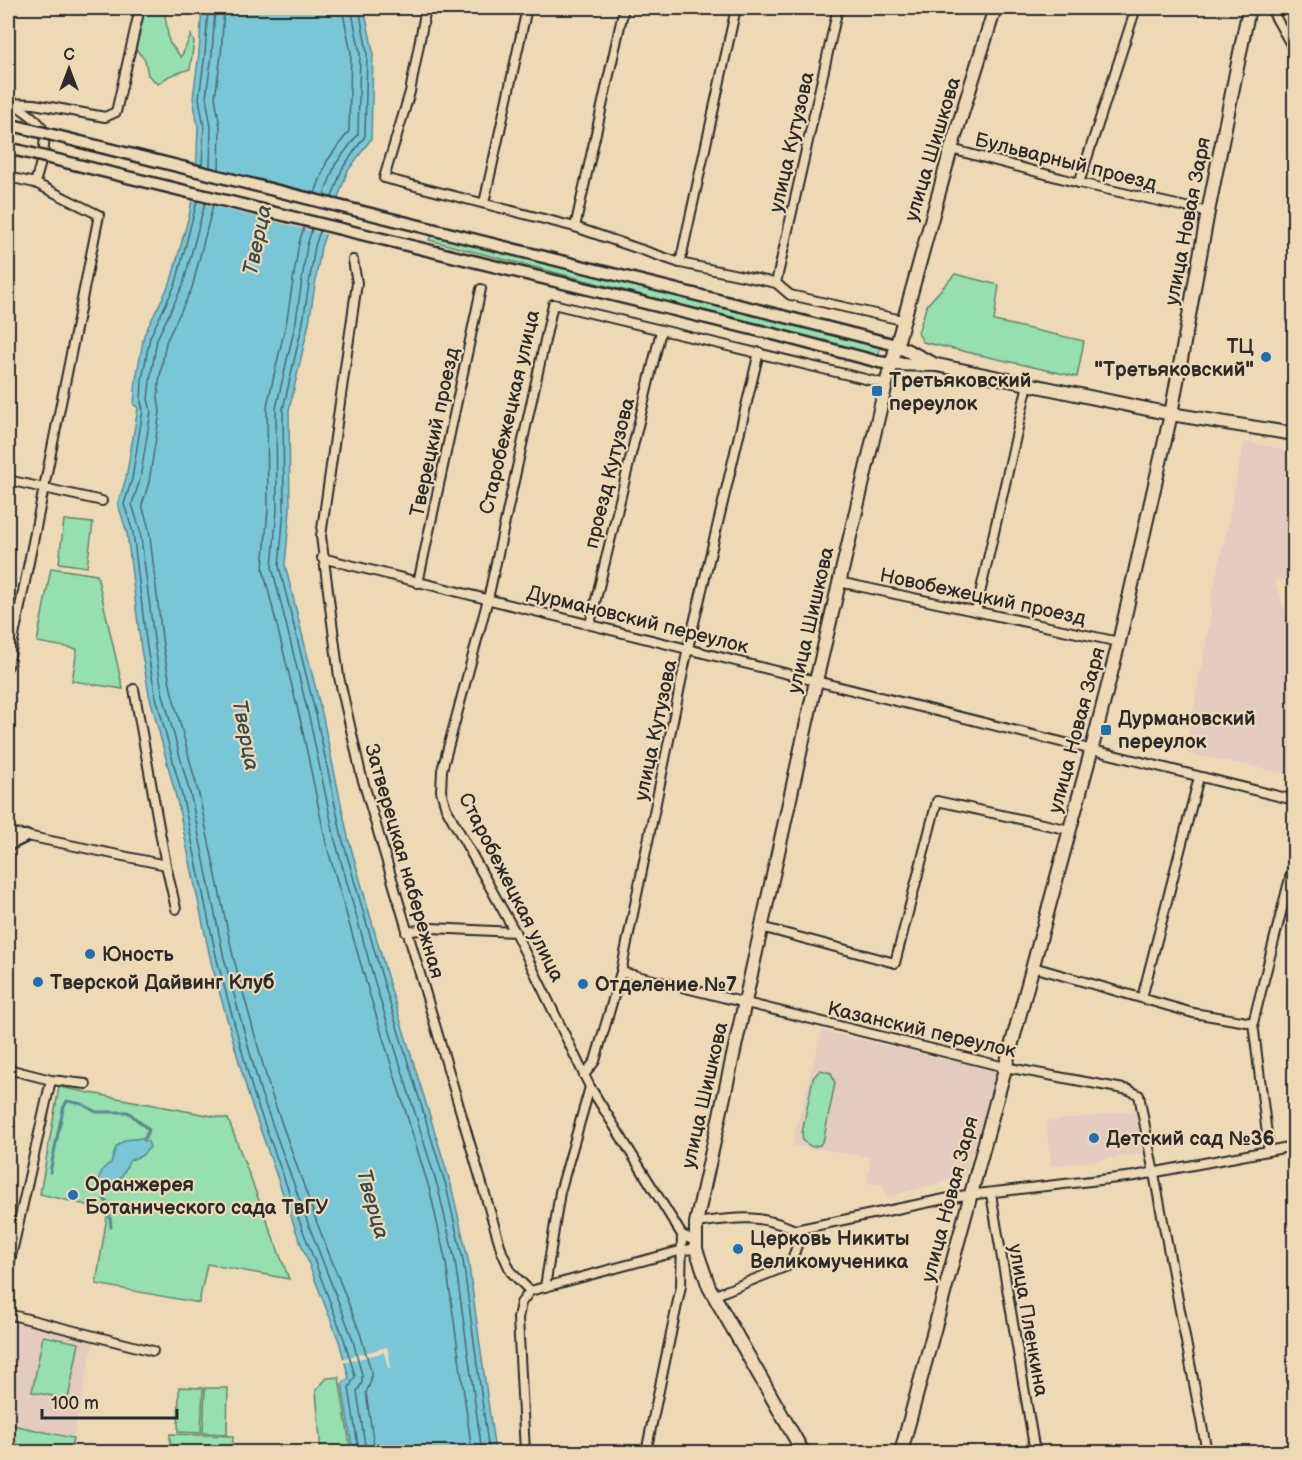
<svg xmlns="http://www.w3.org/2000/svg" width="1302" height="1460" font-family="'Balsamiq Sans',sans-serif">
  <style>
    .built { fill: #e3cbc0 }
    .green { fill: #96dfae; stroke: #60856c; stroke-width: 1.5 }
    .water { fill: #79c7d6; stroke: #5a8992; stroke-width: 1.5 }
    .pier { fill: #eed9b7 }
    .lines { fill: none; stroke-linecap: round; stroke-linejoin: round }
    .shore { stroke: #4a696f; stroke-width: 1.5 }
    .stream { stroke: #5a8992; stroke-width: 3 }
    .street-casing { stroke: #2b2b2b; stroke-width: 12 }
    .secondary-casing { stroke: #2b2b2b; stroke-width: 15 }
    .primary-casing { stroke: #2b2b2b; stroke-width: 16 }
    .street { stroke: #eed9b7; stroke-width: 8 }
    .secondary { stroke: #eed9b7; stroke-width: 10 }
    .primary { stroke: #eed9b7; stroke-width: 12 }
    .secondary-bridge-casing { stroke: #2b2b2b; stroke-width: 15; stroke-linecap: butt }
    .secondary-bridge { stroke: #eed9b7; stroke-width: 10 }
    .poi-dot { fill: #1f6fb2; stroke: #eed9b7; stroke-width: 2 }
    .labels { text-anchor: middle; stroke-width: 4.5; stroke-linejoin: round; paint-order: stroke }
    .street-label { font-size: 20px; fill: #2b2b2b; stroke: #eed9b7 }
    .poi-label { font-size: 20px; font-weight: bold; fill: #2b2b2b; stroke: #eed9b7; text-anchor: start }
    .water-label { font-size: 21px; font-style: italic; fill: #3b4a4d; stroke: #eed9b7 }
  </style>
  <rect width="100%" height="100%" fill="#eed9b7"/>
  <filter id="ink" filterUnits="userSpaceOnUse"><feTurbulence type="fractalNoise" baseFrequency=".0167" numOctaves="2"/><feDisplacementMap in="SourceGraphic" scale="12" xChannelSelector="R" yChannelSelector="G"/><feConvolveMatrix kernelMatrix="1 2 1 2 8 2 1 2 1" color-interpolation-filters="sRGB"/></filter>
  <g filter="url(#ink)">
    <!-- built -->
    <g class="built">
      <polygon points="1244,441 1294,452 1294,577 1275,581 1287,616 1294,624 1294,746 1290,774 1185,753 1209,626 1213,592 1230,514"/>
      <polygon points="822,1031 997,1071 965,1176 887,1197 882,1184 867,1183 871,1157 792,1145"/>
      <polygon points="1137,1110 1142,1154 1052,1166 1046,1122"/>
      <polygon points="8,1321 94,1340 73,1438 8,1424"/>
    </g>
    <!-- green -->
    <g class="green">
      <polygon points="144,8 164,8 169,42 181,57 191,35 194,42 190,69 169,76 158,84 148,75 145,60 134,47 139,22"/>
      <polygon points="431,234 881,346 878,356 429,240"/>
      <polygon points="955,274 999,285 994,321 1084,341 1077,377 923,342 918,333 927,305"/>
      <polygon points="64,520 93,523 87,567 59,563"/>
      <polygon points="51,568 97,575 123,689 72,681 77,649 37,642"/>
      <polygon points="820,1070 831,1073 835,1083 824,1138 820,1145 812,1147 803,1141 802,1133 813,1078"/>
      <polygon points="59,1087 228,1119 289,1279 207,1264 199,1303 96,1284 108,1210 40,1194"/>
      <polygon points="43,1336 79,1343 68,1399 32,1392"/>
      <polygon points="339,1377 351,1452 321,1452 316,1390 327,1378"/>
      <polygon points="179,1387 203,1388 201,1433 178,1432"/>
      <polygon points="205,1388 228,1388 227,1434 203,1433"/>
      <polygon points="8,1424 73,1438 70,1452 25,1452 8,1449"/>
      <polygon points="170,1434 233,1436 233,1452 170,1452"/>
    </g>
    <!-- water -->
    <g class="water">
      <polygon points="202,8 364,8 373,51 371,139 347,172 321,247 309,323 289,410 290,510 285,565 323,718 348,837 389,983 451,1185 468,1259 495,1452 353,1452 342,1384 349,1378 339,1341 296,1231 249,1097 211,962 177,800 149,694 141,649 127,533 118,504 126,478 138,408 134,405 136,379 144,335 171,281 189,216 196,179 198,127 193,98 199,53"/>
      <path d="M142 1138 148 1142 150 1147 141 1156 130 1160 123 1174 110 1193 101 1189 97 1186C99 1176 102 1167 111 1163L116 1147 125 1140Z"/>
    </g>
    <!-- pier -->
    <g class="pier">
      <polygon points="193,163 340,200 328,235 188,200 193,178"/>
      <polygon points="387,1347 391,1367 388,1368 384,1352 343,1363 345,1374 341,1359"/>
    </g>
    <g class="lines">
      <!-- shore -->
      <g class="shore">
        <polyline points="202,165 204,127 199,98 205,54 208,8"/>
        <polyline points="210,167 211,127 206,97 212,54 215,8"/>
        <polyline points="219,169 220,127 215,97 221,55 224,8"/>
        <polyline points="315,193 327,161 349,131 351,53 342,8"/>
        <polyline points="324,195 335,165 358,134 360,52 351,8"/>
        <polyline points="332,197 342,169 365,136 367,52 359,8"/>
        <polyline points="197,201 176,283 150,337 142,380 141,402 143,410 132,479 124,504 133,532 147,648 155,693 183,799 217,960 254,1095 302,1228 344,1339 355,1376 349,1388 359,1452"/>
        <polyline points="205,203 183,285 157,339 150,381 148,399 151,411 140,480 132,504 140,530 155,647 162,691 191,797 224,958 261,1093 309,1226 352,1337 362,1375 362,1383 357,1391 366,1452"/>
        <polyline points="213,205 192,288 166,342 159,382 158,397 160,412 149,482 142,505 149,529 163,646 171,689 199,795 233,956 270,1090 317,1223 360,1333 371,1371 371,1381 366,1393 375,1452"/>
        <polyline points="304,227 299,243 287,319 267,406 268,509 263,569 301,723 326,843 368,989 430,1191 446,1263 472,1452"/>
        <polyline points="312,229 307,245 296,321 276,408 277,509 272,567 310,721 335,840 376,986 438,1188 455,1261 482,1452"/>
        <polyline points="320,231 315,246 303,322 283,409 284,510 279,566 317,719 342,838 384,984 446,1186 463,1260 489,1452"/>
      </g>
      <!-- stream -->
      <g class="stream">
        <polyline points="50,1172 63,1109 67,1101 82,1104 96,1112 128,1112 149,1130 144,1140"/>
        <polyline points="107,1192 104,1198 109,1207 111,1227"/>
      </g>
      <!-- street casing -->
      <g class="street-casing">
        <g id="street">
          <polyline points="426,8 410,92 384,178 575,227 680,263 776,283 790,295 902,320"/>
          <polyline points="1260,8 1271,9 1289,8"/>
          <polyline points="1271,9 1294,50"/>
          <polyline points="8,103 34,104 105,117 116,112 140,8"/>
          <path d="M15 104C23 111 35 117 41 126 50 140 39 168 35 183"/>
          <polyline points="951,149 1079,183 1208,212"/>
          <polyline points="8,177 35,183 99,215 8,666"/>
          <polyline points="1079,183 1136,8"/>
          <polyline points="484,203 527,8"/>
          <polyline points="575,227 624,8"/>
          <polyline points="353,260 357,283 321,536 339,677 361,774 502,1252 511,1272 530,1291"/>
          <polyline points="680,263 736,8"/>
          <polyline points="776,283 838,8"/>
          <polyline points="8,480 102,501"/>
          <polyline points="322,558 1294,800"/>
          <polyline points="839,582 1119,642"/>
          <polyline points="418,583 481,289"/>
          <polyline points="976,611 1028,384"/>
          <polyline points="590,624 661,331"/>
          <polyline points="134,689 166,865 176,909"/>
          <polyline points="8,832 166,865"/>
          <polyline points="761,927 895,963 937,801 1070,830"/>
          <polyline points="406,932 431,928 515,932"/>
          <polyline points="1033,967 1193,1013 1253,1023"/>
          <polyline points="621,972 1005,1067 1129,1090 1139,1095 1207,1452"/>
          <polyline points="1142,998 1199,777"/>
          <polyline points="8,1069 51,1080 86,1084"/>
          <polyline points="584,1075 595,1061 621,972 688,648 759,352"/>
          <polyline points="1269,1150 1253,1023 1294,862"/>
          <polyline points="991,1194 1035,1452"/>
          <path d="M696 1223C734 1218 759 1213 795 1230L959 1196 1135 1176 1294 1146"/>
          <polyline points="695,1241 682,1235 590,1087 515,932 446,808 441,791 442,770 488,599 553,304 886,384"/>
          <polyline points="8,1270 51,1080"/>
          <polyline points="545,1287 560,1192 590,1087"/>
          <polyline points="530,1291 683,1250 696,1249"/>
          <polyline points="713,1296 790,1265 798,1243 795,1230"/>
          <polyline points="8,1314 153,1351"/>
          <polyline points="525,1452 518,1318 521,1303 530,1291"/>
          <polyline points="646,1452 681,1286 682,1235"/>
        </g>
      </g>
      <!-- secondary casing -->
      <g class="secondary-casing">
        <g id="secondary">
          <polyline points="782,316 896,345"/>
          <polyline points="777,335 879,362 891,364"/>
          <polyline points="8,845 26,836"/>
        </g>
      </g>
      <!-- primary casing -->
      <g class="primary-casing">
        <g id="primary">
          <polyline points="896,345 932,363"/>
          <polyline points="891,364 937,365 1171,414 1294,434"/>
          <polyline points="803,1452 709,1287 696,1249 696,1223 816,681 886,384 951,149 995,8"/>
          <polyline points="901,1452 1092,748 1119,642 1171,414 1208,212 1249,8"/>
        </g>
      </g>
      <!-- street -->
      <use href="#street" class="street"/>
      <!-- secondary -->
      <use href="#secondary" class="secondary"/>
      <!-- primary -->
      <use href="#primary" class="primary"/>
      <!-- secondary-bridge casing -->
      <g class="secondary-bridge-casing">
        <g id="secondary-bridge">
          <polyline points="8,124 782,316"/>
          <polyline points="8,148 777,335"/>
        </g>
      </g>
      <!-- secondary-bridge -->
      <use href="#secondary-bridge" class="secondary-bridge"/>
    </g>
  </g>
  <!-- markers -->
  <g class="poi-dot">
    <circle cx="1266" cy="357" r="6"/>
    <rect x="871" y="385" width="12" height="12" rx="3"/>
    <rect x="1100" y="724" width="12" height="12" rx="3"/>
    <circle cx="90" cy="954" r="6"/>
    <circle cx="38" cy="982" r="6"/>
    <circle cx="583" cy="984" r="6"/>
    <circle cx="1094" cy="1138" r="6"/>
    <circle cx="73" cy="1195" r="6"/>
    <circle cx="738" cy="1249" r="6"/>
  </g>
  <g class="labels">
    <!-- street labels -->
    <g class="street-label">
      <text transform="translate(791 142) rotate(-77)" y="7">улица Кутузова</text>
      <text transform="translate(932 149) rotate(-73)" y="7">улица Шишкова</text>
      <text transform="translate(1066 161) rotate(14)" y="7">Бульварный проезд</text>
      <text transform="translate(1187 221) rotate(-79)" y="7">улица Новая Заря</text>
      <text transform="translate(509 412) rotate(-77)" y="7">Старобежецкая улица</text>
      <text transform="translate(434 432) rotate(-78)" y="7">Тверецкий проезд</text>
      <text transform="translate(609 473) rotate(-76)" y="7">проезд Кутузова</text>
      <text transform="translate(983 596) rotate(12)" y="7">Новобежецкий проезд</text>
      <text transform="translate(638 619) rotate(14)" y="7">Дурмановский переулок</text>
      <text transform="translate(810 620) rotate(-77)" y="7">улица Шишкова</text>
      <text transform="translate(655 730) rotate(-78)" y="7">улица Кутузова</text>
      <text transform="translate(1076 730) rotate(-75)" y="7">улица Новая Заря</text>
      <text transform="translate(405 861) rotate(74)" y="7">Затверецкая набережная</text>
      <text transform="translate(512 887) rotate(63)" y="7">Старобежецкая улица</text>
      <text transform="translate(922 1029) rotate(13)" y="7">Казанский переулок</text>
      <text transform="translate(704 1095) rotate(-77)" y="7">улица Шишкова</text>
      <text transform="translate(949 1199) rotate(-75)" y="7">улица Новая Заря</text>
      <text transform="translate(1029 1320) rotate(80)" y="7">улица Пленкина</text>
    </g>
    <!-- poi labels -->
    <g class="poi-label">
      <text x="1254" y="353" text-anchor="end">ТЦ<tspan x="1254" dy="23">"Третьяковский"</tspan></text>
      <text x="889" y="387">Третьяковский<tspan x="889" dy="23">переулок</tspan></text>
      <text x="1118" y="725">Дурмановский<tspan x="1118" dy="23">переулок</tspan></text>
      <text x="102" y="961">Юность</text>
      <text x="50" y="989">Тверской Дайвинг Клуб</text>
      <text x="595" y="991">Отделение №7</text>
      <text x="1106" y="1145">Детский сад №36</text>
      <text x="85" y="1191">Оранжерея<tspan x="85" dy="23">Ботанического сада ТвГУ</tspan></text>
      <text x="750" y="1245">Церковь Никиты<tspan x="750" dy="23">Великомученика</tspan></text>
    </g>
    <!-- water labels -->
    <g class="water-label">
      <text transform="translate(257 240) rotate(-78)" y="7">Тверца</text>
      <text transform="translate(246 735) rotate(79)" y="7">Тверца</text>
      <text transform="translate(373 1204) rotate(74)" y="7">Тверца</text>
    </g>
  </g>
  <!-- margin -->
  <rect width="1302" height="1460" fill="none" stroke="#eed9b7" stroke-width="30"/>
  <rect x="15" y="15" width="1272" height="1430" fill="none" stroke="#2b2b2b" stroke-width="2" filter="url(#ink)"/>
  <!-- north arrow -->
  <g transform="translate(69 69)" stroke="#eed9b7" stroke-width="4.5" paint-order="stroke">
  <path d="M0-4.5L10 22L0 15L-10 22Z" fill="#2b2b2b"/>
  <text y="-9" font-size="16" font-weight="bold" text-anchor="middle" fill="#2b2b2b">С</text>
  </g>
  <!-- scale -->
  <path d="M42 1409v9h135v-9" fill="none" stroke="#2b2b2b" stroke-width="3"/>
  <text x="51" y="1409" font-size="18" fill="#2b2b2b" stroke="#eed9b7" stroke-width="4.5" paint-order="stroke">100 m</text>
</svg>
